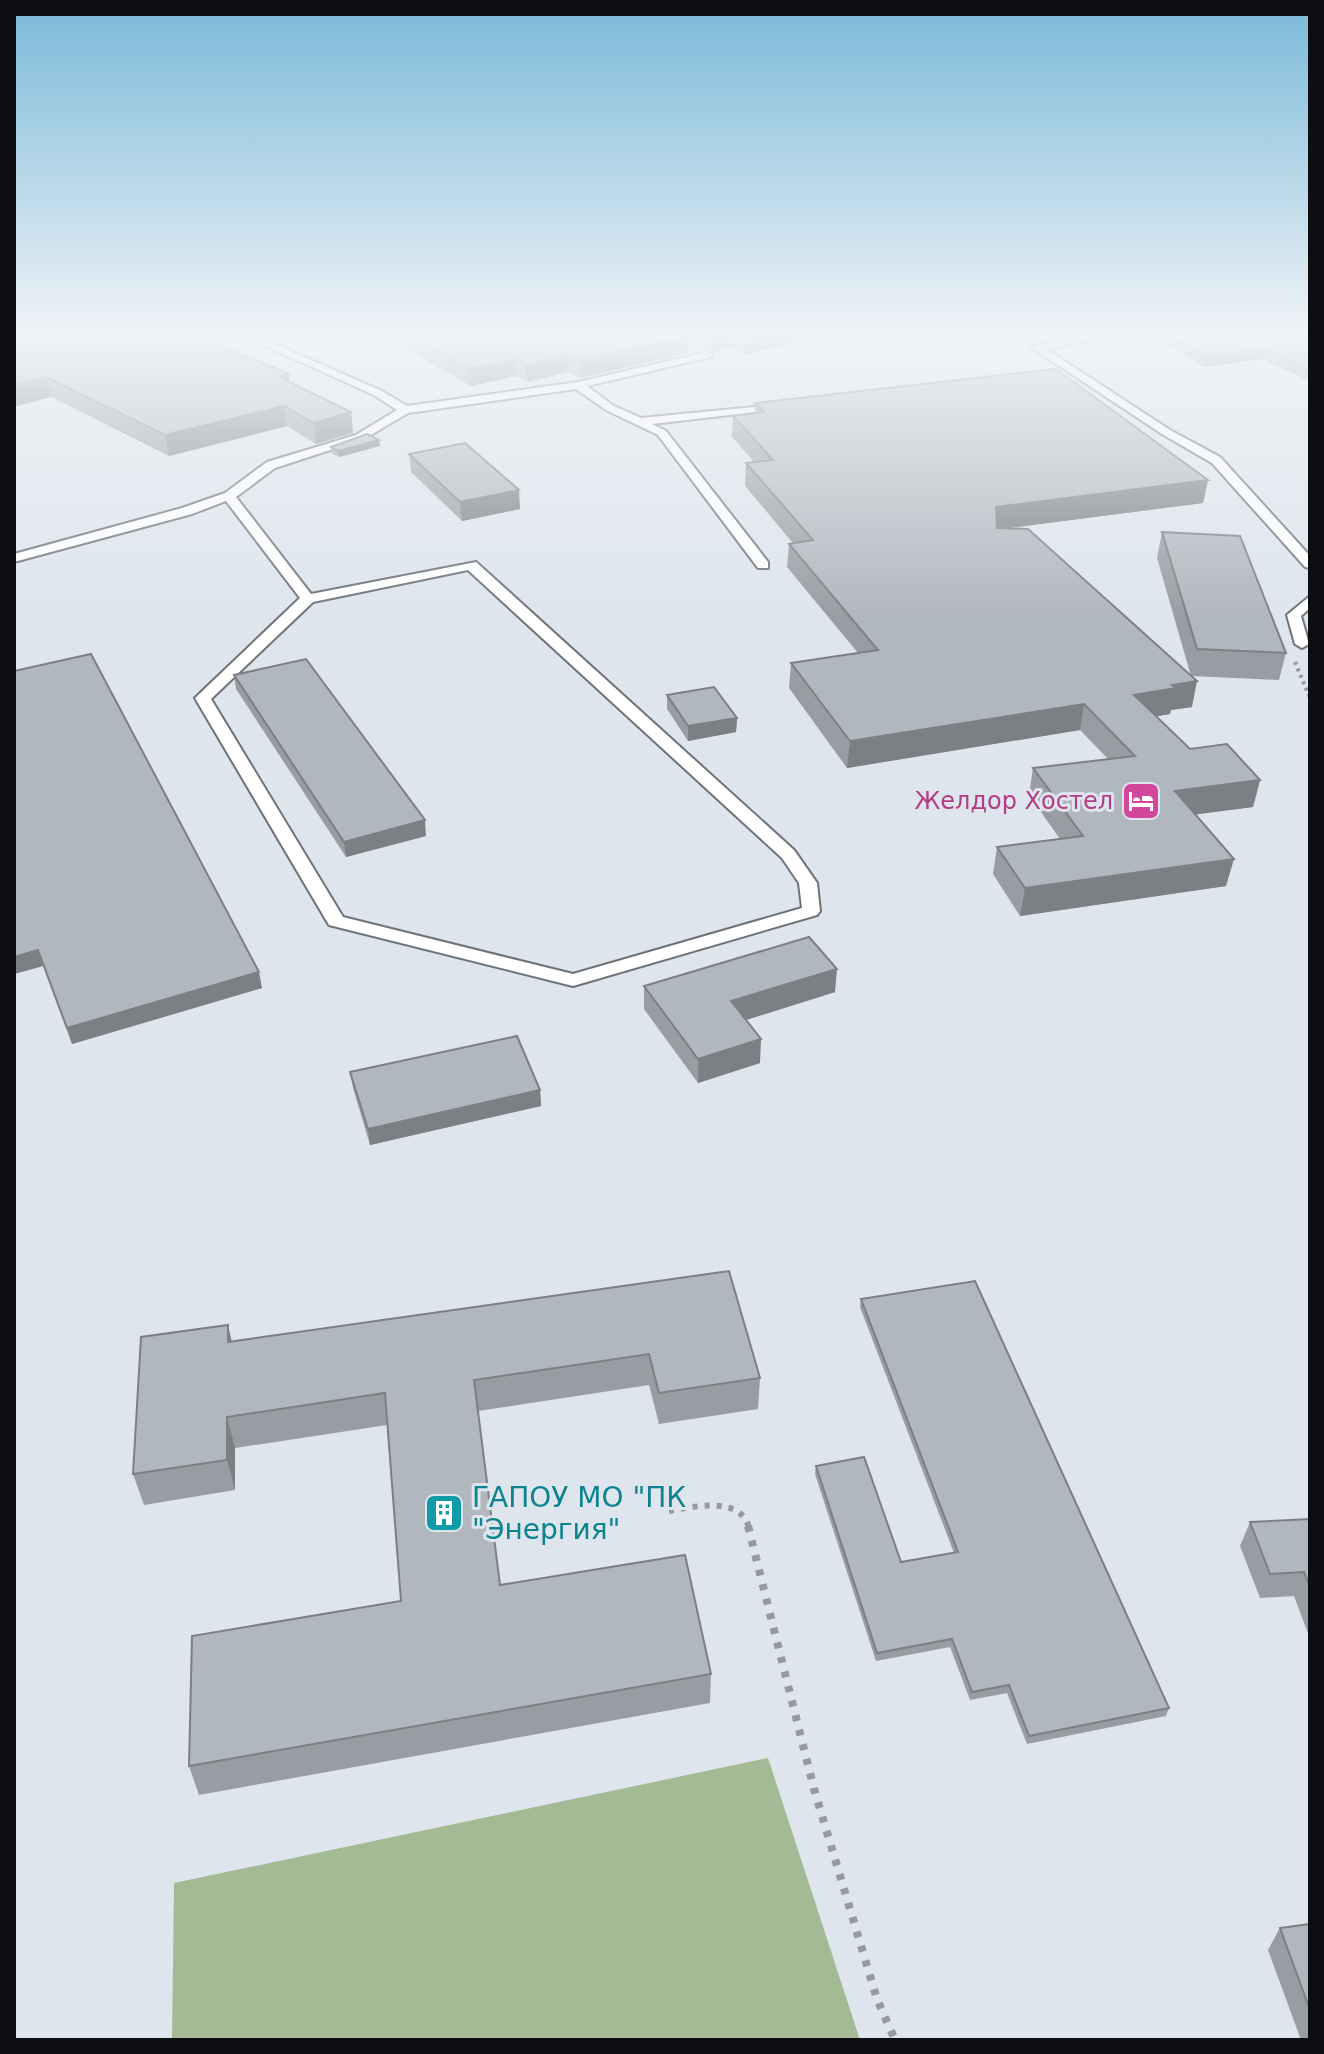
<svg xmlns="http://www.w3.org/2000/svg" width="1324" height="2054" font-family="'DejaVu Sans',sans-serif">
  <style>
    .green { fill: #a3ba94 }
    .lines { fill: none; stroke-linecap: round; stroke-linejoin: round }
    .lane-casing { stroke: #6d7379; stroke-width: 4 }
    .secondary-casing { stroke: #6d7379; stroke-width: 4 }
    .path-far2 { stroke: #949aa0; stroke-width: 4; stroke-dasharray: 3 4; stroke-linecap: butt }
    .path-far1 { stroke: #949aa0; stroke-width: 6; stroke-dasharray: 5 7; stroke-linecap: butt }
    .path { stroke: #949aa0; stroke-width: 8; stroke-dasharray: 6 9; stroke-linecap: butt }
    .lane { fill: #fff; fill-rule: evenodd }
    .secondary { fill: #fff; fill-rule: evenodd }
    .wall { fill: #989da3 }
    .shaded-wall { fill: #7c8085 }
    .building { fill: #b1b7be; stroke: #7c8085; stroke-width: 2 }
    .labels { text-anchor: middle; stroke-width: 6; stroke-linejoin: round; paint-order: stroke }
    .hotel-label { font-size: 24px; fill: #b23c85; stroke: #dee5ed; text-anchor: end }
    .near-culture-label { font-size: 28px; fill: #0d838f; stroke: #dee5ed; text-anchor: start }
  </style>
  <rect width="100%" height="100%" fill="#dee5ed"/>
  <!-- green -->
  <polygon class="green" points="768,1758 860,2040 172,2040 174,1883"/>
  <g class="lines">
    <!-- lane casing -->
    <g class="lane-casing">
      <g id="lane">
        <path d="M232 331H245L382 391 407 406 578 382 707 352 712 355 711 357 587 386 614 406 641 418 786 404 788 406 782 409 652 424 666 431 768 562V568H758L658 435 606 410 576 389 408 413 364 439 275 468 236 497 311 594 476 562 794 850 817 883 820 911 817 915 573 986 329 925 195 698 300 598 226 501 192 514 14 562V554L182 508 225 493 267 462 356 435 397 410 374 395ZM468 570 782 858 799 883 802 908 573 974 343 917 211 699 313 602Z"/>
        <polygon points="1117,331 1139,331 1046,349 1170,430 1220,457 1310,556 1310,568 1305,567 1212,463 1162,434 1031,347"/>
        <polygon points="1310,596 1310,608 1301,616 1309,644 1302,648 1295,644 1287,615"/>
      </g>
    </g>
    <!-- secondary casing -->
    <g class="secondary-casing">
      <polygon id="secondary" points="1283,331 1310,331 1310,344 1286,336"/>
    </g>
    <!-- path-far2 -->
    <polyline class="path-far2" points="1295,662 1310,698"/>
    <!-- path-far1 -->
    <path class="path-far1" d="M669 1511C692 1507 741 1495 749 1528"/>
    <!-- path -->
    <polyline class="path" points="748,1526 814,1789 877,1999 895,2040"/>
    <!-- lane -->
    <use href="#lane" class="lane"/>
    <!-- secondary -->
    <use href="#secondary" class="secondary"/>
  </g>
  <!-- wall -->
  <g class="wall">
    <polygon points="14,331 217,331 219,340 213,342 290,382 351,412 353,433 316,444 287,426 169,456 51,397"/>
    <polygon points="377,331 842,331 747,354 732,347 712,352 688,340 688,353 580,378 569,372 527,382 516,376 471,386"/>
    <polygon points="1144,331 1293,331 1310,336 1310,381 1262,359 1204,367"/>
    <polygon points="755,403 1208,480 1203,503 1011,528 1191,676 1157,558 1162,532 1286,653 1279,680 1191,676 1192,707 1171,710 1170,714 1156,716 1190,749 1260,780 1253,807 1195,814 1226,886 1020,916 993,874 997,847 1060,839 1029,795 1033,768 1108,759 1080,730 847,768 789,688 791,663 858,653 787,567 789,544 793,543 745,486 746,463 754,462 732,437 733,416 755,413"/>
    <polygon points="379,440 380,446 339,457 331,453 331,447"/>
    <polygon points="409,454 520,509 462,521 411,472"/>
    <polygon points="14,671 262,988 72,1044 43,966 14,974"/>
    <polygon points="234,675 426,836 346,857 236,689"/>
    <polygon points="667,695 737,718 736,732 688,741 667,709"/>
    <polygon points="644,986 835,992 746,1020 760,1063 698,1083 644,1009"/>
    <polygon points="350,1072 540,1090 541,1106 370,1145 353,1088"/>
    <polygon points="729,1271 760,1378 758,1409 659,1424 649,1385 478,1411 500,1585 711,1674 710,1703 199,1795 189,1766 401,1601 387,1425 235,1448 235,1490 144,1505 133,1474 232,1341"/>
    <polygon points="861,1299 1169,1708 1166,1716 1027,1744 1007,1693 970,1700 950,1647 876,1661 815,1474 816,1466 901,1562 954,1553 860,1307"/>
    <polygon points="1310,1519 1310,1639 1294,1596 1260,1598 1240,1546 1250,1522"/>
    <polygon points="1310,1924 1310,2040 1301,2040 1268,1950 1280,1928"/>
  </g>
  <!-- shaded-wall -->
  <g class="shaded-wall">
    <polygon points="184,331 217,331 219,340 187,349"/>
    <polygon points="733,331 732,347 712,352 713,335"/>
    <polygon points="775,331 842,331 747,354 748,337"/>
    <polygon points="688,336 688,353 580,378 580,361"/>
    <polygon points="1264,349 1262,359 1204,367 1206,357"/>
    <polygon points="568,355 569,372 527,382 526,365"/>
    <polygon points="515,359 516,376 471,386 470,369"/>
    <polygon points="289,374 291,394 279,377"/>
    <polygon points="46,377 51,397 14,407 14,385"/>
    <polygon points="284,406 287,426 169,456 165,435"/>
    <polygon points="351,412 353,433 316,444 314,423"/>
    <polygon points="379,440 380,446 339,457 338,451"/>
    <polygon points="1208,480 1203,503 993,530 996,507"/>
    <polygon points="519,490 520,509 462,521 460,502"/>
    <polygon points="1197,681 1192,707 1171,710 1170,714 1129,721 1134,695 1172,685"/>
    <polygon points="1084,704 1080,730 847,768 850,741"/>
    <polygon points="737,718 736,732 688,741 688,726"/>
    <polygon points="1260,780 1253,807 1169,818 1175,791"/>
    <polygon points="425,820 426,836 346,857 344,842"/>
    <polygon points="1234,859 1226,886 1020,916 1025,888"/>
    <polygon points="38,950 43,966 14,974 14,957"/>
    <polygon points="837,969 835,992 730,1025 731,1001"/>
    <polygon points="259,972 262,988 72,1044 67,1028"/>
    <polygon points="761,1039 760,1063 698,1083 698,1059"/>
    <polygon points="540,1090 541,1106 370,1145 368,1129"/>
    <polygon points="228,1325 235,1356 228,1342"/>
    <polygon points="227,1417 235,1448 235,1490 227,1460"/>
  </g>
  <!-- building -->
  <g class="building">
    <polygon points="14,331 186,331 289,374 279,377 351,412 314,423 284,406 165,435 46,377 14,385"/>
    <polygon points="403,331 677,331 688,336 580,361 568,355 526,365 515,359 470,369"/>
    <polygon points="703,331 732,331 713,335"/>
    <polygon points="733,331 775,331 748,337"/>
    <polygon points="1163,331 1293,331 1310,336 1310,370 1264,349 1206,357"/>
    <polygon points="1056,369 1208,480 996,507 997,528 1028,529 1197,681 1172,685 1176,688 1134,695 1190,749 1227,744 1260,780 1175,791 1234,859 1025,888 997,847 1083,836 1033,768 1135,756 1084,704 850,741 791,663 878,650 789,544 813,540 746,463 773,460 733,416 764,412 755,403"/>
    <polygon points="367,434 379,440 338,451 331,447"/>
    <polygon points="465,443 519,490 460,502 409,454"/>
    <polygon points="1162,532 1240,536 1286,653 1197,649"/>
    <polygon points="91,654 259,972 67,1028 38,950 14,957 14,671"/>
    <polygon points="306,659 425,820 344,842 234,675"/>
    <polygon points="714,687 737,718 688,726 667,695"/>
    <polygon points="809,937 837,969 731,1001 761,1039 698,1059 644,986"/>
    <polygon points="517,1036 540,1090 368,1129 350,1072"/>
    <polygon points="729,1271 760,1378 659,1393 649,1354 474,1380 500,1585 685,1555 711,1674 189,1766 192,1636 401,1601 385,1393 227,1417 227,1460 133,1474 141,1337 228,1325 228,1342"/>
    <polygon points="975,1281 1169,1708 1029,1736 1009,1685 972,1692 952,1639 877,1653 816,1466 864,1457 901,1562 958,1552 861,1299"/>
    <polygon points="1310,1519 1310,1587 1304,1572 1270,1574 1250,1522"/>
    <polygon points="1310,1924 1310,2010 1280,1928"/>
  </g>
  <!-- sky -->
  <linearGradient id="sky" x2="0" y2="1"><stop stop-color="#79b9d9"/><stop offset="0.54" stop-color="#f0f3f7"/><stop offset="1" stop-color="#f0f3f7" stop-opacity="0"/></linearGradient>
  <rect width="1324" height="618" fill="url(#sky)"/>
  <!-- icons -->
  <defs>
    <g id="hotel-square" transform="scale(2)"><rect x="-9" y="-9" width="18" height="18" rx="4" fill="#d1479c" stroke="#dee5ed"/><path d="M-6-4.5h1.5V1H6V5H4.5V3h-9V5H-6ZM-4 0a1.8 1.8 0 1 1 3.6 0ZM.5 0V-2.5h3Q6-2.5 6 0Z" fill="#fff"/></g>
    <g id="building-square" transform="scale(2)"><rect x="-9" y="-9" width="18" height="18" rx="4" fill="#0f9aa8" stroke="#dee5ed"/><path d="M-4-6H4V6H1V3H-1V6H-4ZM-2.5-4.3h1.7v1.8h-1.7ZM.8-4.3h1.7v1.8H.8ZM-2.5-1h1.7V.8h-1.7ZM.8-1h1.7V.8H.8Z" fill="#fff"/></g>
  </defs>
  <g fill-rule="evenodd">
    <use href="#hotel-square" x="1141" y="801"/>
    <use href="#building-square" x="444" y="1513"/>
  </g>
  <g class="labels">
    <!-- hotel labels -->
    <g class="hotel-label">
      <text x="1113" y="809">Желдор Хостел</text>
    </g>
    <!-- near-culture labels -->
    <g class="near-culture-label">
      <text x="472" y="1507">ГАПОУ МО "ПК<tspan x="472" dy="32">"Энергия"</tspan></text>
    </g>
  </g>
  <!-- border -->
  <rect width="1324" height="2054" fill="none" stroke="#0c0e11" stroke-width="32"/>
</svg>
